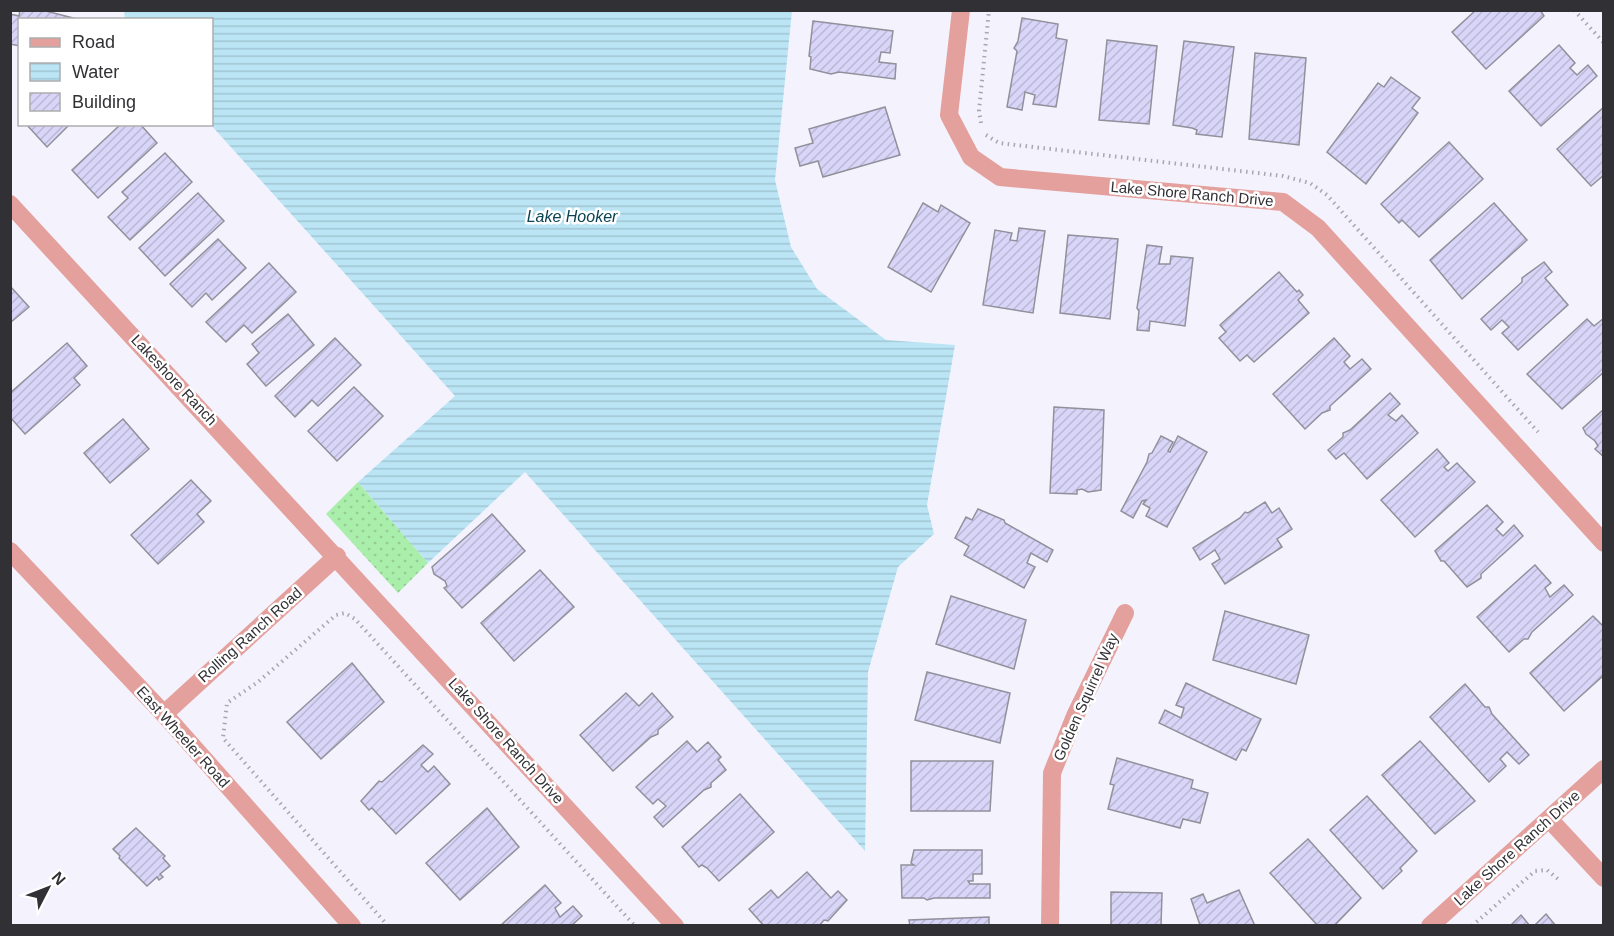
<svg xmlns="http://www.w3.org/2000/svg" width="1614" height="936" font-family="Helvetica,sans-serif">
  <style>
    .grass { fill: url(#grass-dots) }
    .water { fill: url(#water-rules) }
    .building { fill: url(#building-hatch); stroke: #91909b; stroke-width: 1.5 }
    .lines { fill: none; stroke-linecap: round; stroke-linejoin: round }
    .path { stroke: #a7a7ae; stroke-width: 4; stroke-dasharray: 1.5 4.5; stroke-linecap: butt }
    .minor { stroke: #e4a09d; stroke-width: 18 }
    .tertiary { stroke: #e4a09d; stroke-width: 18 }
    .labels { text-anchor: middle; stroke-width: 5; stroke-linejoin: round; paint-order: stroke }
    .street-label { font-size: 15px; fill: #313135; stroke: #fff }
    .water-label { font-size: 16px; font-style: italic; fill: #0b4252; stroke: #fff }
  </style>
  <defs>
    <pattern id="grass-dots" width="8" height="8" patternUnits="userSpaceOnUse" patternTransform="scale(1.5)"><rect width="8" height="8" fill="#aaeeab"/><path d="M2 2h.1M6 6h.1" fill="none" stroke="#93cd94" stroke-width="1.8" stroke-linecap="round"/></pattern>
    <pattern id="water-rules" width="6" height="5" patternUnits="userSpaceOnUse" patternTransform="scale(1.5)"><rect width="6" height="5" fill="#bbe5f5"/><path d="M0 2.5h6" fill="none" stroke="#a1c5d3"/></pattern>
    <pattern id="building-hatch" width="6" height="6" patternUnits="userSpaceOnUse" patternTransform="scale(1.5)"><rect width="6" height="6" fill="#d8d5f8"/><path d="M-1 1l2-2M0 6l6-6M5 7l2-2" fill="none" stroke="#bab7d5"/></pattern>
  </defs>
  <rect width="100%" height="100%" fill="#f4f3fd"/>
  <!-- grass -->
  <polygon class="grass" points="358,482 428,563 398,593 326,514"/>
  <!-- water -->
  <polygon class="water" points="124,11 792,11 775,180 791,247 817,289 886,340 955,345 927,505 934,534 898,567 868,672 865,851 525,472 428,563 358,482 455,396 211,125 212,20 125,19"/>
  <!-- building -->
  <g class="building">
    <polygon points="20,10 42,10 81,20 20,20 20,46 10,44 10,14 19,16"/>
    <polygon points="1476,10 1540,10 1544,16 1486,69 1452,32"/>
    <polygon points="1022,18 1058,24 1056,38 1067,40 1056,107 1033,104 1035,95 1025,92 1022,110 1007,107 1017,51 1014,48 1018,41"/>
    <polygon points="813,21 893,31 890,53 881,52 879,62 896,64 895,79 839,72 831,74 810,69 811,57 809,56"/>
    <polygon points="1107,40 1157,46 1149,124 1099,120"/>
    <polygon points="1184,41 1234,47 1222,137 1196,134 1197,130 1192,128 1173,125"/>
    <polygon points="1559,45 1575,63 1570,68 1577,75 1588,65 1597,76 1541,126 1509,91"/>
    <polygon points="1255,53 1306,58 1299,145 1249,139"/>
    <polygon points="1391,77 1420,98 1412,108 1418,113 1366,184 1327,152 1378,83 1384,87"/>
    <polygon points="885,107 900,155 823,177 818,161 800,166 795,148 813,143 809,129"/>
    <polygon points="1604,107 1604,175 1591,186 1557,149"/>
    <polygon points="26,124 70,124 47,147"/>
    <polygon points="121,124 140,124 157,143 98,198 72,170"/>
    <polygon points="1449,142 1483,179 1419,237 1402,220 1399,223 1381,204"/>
    <polygon points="165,153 192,182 130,240 108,217 128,198 122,192"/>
    <polygon points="198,193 224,221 165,276 139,248"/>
    <polygon points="923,203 938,212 941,205 970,223 931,292 888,267"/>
    <polygon points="1494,203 1527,240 1462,299 1430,260"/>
    <polygon points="1019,228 1045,231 1033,313 983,305 995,230 1012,233 1010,240 1017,241"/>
    <polygon points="1068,235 1118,239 1110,319 1060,313"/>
    <polygon points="218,239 246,268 212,300 206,293 192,307 170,284"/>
    <polygon points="1147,245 1162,247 1159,264 1170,264 1171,256 1193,258 1185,326 1150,321 1149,331 1137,330 1139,311 1137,308"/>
    <polygon points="1544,262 1552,272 1545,278 1568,305 1518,350 1502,333 1509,327 1502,320 1491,330 1481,319 1522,282 1522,278"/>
    <polygon points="269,263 296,292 252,333 244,325 226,342 206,322"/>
    <polygon points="1279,272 1297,292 1299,290 1303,295 1298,300 1309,313 1254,362 1247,355 1240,361 1219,338 1226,332 1220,325"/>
    <polygon points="10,286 29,307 10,323"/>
    <polygon points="288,314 314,345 266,386 247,364 259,353 252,344"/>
    <polygon points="1604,318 1604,372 1562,409 1527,374 1587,319 1594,326"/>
    <polygon points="335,338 361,365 318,406 312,400 295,417 275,396"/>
    <polygon points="1334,338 1350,356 1344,362 1350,369 1362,359 1371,369 1330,406 1330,410 1322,413 1305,429 1273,394"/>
    <polygon points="67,343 87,366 74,378 80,385 25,434 10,417 10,393"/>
    <polygon points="354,387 383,416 337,461 308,431"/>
    <polygon points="1390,393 1400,404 1388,415 1396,421 1402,415 1418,433 1367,479 1344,453 1336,459 1328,450 1343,437 1343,433 1350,430"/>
    <polygon points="1054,407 1104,410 1101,490 1088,492 1082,489 1077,490 1077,494 1050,493"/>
    <polygon points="1604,409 1604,457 1595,449 1598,446 1595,441 1586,434 1583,428"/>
    <polygon points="123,419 149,449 110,483 84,453"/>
    <polygon points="1161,436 1173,442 1168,451 1170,452 1178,436 1207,452 1167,527 1146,516 1150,508 1143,504 1146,500 1142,501 1133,518 1121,511 1147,462 1149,454 1152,453"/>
    <polygon points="1437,449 1449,463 1444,467 1448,471 1457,463 1475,482 1415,537 1381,500"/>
    <polygon points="191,480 211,501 197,514 204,522 158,564 131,535"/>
    <polygon points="1265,502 1272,513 1279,508 1292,529 1277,539 1282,547 1225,584 1212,564 1220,559 1215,550 1200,560 1193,548 1240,518 1245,512 1248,513"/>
    <polygon points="1487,505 1503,522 1496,529 1503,536 1514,525 1523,536 1481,574 1481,578 1467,587 1444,561 1441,561 1435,551"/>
    <polygon points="978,509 1004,520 1005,523 1053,550 1047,562 1031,553 1027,563 1035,567 1024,588 964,555 969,546 955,538 966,517 972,520"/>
    <polygon points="492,514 525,551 462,608 444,588 447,586 445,581 434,574 432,567"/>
    <polygon points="1535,565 1551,583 1545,588 1550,597 1564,585 1573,595 1532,632 1528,639 1524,639 1509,652 1477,617"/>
    <polygon points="540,570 574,607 514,661 481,623"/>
    <polygon points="951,596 1026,620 1014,669 936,644"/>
    <polygon points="1225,611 1309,635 1296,684 1213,660"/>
    <polygon points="1593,616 1604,627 1604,675 1564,711 1530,673"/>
    <polygon points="352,663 384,702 321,759 287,722"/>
    <polygon points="927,672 1010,693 1000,743 915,720"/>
    <polygon points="1186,683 1261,719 1246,751 1242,749 1236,760 1159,723 1165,710 1181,718 1184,708 1176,705"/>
    <polygon points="1465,684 1485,707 1489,707 1492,714 1529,755 1519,764 1507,752 1500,759 1506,766 1489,782 1430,717"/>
    <polygon points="626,693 639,706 652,693 673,717 658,730 658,734 651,737 613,771 580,735"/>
    <polygon points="687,741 697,752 708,742 721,757 718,760 726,770 711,783 711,787 704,790 663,827 654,817 666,806 658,799 653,804 636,787"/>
    <polygon points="1420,741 1475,801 1435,834 1382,775"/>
    <polygon points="423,745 433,754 421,765 428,772 434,766 450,784 396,834 372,808 369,810 361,801 379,781 382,782"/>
    <polygon points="1117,758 1193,780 1191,788 1208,793 1200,823 1183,819 1180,828 1108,809 1114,785 1110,784"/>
    <polygon points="911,761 993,761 990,811 911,811"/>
    <polygon points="740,794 774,832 719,881 707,868 702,865 699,867 682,847"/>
    <polygon points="1367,796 1417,851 1400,868 1402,871 1383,889 1330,830"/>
    <polygon points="487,808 519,847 460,900 426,863"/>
    <polygon points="136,828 165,856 163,858 170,866 160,874 163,877 159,880 157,877 147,886 119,858 120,856 113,849"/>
    <polygon points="1308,839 1361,898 1334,926 1318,926 1270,873"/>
    <polygon points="914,850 982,850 982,874 973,874 973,881 968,881 970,884 990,884 990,898 934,898 927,900 924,898 902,898 901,865 914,865 911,863"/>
    <polygon points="807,872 831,898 838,891 847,900 828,921 824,920 819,926 764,926 749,909 771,890 778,898"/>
    <polygon points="545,885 561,903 555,908 560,917 573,906 582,916 571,926 500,926"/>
    <polygon points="1239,890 1255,926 1200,925 1191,899 1203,894 1207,903"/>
    <polygon points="1111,892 1162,893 1161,926 1111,926"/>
    <polygon points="1546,914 1556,926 1534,926"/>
    <polygon points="1521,915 1530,926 1510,926"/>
    <polygon points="989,917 989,926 910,926 909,920"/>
  </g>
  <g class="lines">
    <!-- path -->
    <g class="path">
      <polyline points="1574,10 1604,43"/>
      <polyline points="981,123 979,111 989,10"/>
      <polyline points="986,135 999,143 1283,176 1310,183 1327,195 1538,432"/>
      <polyline points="388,926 223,738 227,703 258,682 336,615 345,613 355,619 635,926"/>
      <polyline points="1472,926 1535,871 1547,870 1558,879"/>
    </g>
    <!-- minor -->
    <g class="minor">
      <polyline points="961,10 949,115 971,157 1000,177 1283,202 1318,228 1604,543"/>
      <polyline points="10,204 675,926"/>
      <polyline points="164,714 337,556"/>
      <polyline points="1550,820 1604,878"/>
      <polyline points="1050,926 1052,773 1075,716 1125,613"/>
      <polyline points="1430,926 1604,769"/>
    </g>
    <!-- tertiary -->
    <polyline class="tertiary" points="10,551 164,714 352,926"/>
  </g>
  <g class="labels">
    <!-- street labels -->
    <g class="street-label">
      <text transform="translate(1192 194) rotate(5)" y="5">Lake Shore Ranch Drive</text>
      <text transform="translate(174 380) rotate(47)" y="5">Lakeshore Ranch</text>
      <text transform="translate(250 635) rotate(-42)" y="5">Rolling Ranch Road</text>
      <text transform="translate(1086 697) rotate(-66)" y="5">Golden Squirrel Way</text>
      <text transform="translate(183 737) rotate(48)" y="5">East Wheeler Road</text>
      <text transform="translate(506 741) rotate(48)" y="5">Lake Shore Ranch Drive</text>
      <text transform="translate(1517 848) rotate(-42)" y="5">Lake Shore Ranch Drive</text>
    </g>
    <!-- water labels -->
    <g class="water-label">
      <text x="572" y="222">Lake Hooker</text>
    </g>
  </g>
  <!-- border -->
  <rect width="1614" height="936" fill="none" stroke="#313135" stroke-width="24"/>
  <!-- legend -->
  <rect x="18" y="18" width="195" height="108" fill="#ffffff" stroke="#adadae" stroke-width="1.5"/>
  <rect x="30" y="38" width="30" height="9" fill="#e4a09d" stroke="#adadae" stroke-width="1.5"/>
  <text x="72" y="48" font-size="18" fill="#313135">Road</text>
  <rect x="30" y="63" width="30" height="18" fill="url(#water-rules)" stroke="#adadae" stroke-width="1.5"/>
  <text x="72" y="78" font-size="18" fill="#313135">Water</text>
  <rect x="30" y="93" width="30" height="18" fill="url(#building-hatch)" stroke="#adadae" stroke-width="1.5"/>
  <text x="72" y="108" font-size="18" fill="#313135">Building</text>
  <!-- north arrow -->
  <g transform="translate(48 888) rotate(48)" stroke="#ffffff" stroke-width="4.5" paint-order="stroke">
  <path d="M0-4.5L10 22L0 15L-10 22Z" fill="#313135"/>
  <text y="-9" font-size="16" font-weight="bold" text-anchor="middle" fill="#313135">N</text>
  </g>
</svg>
